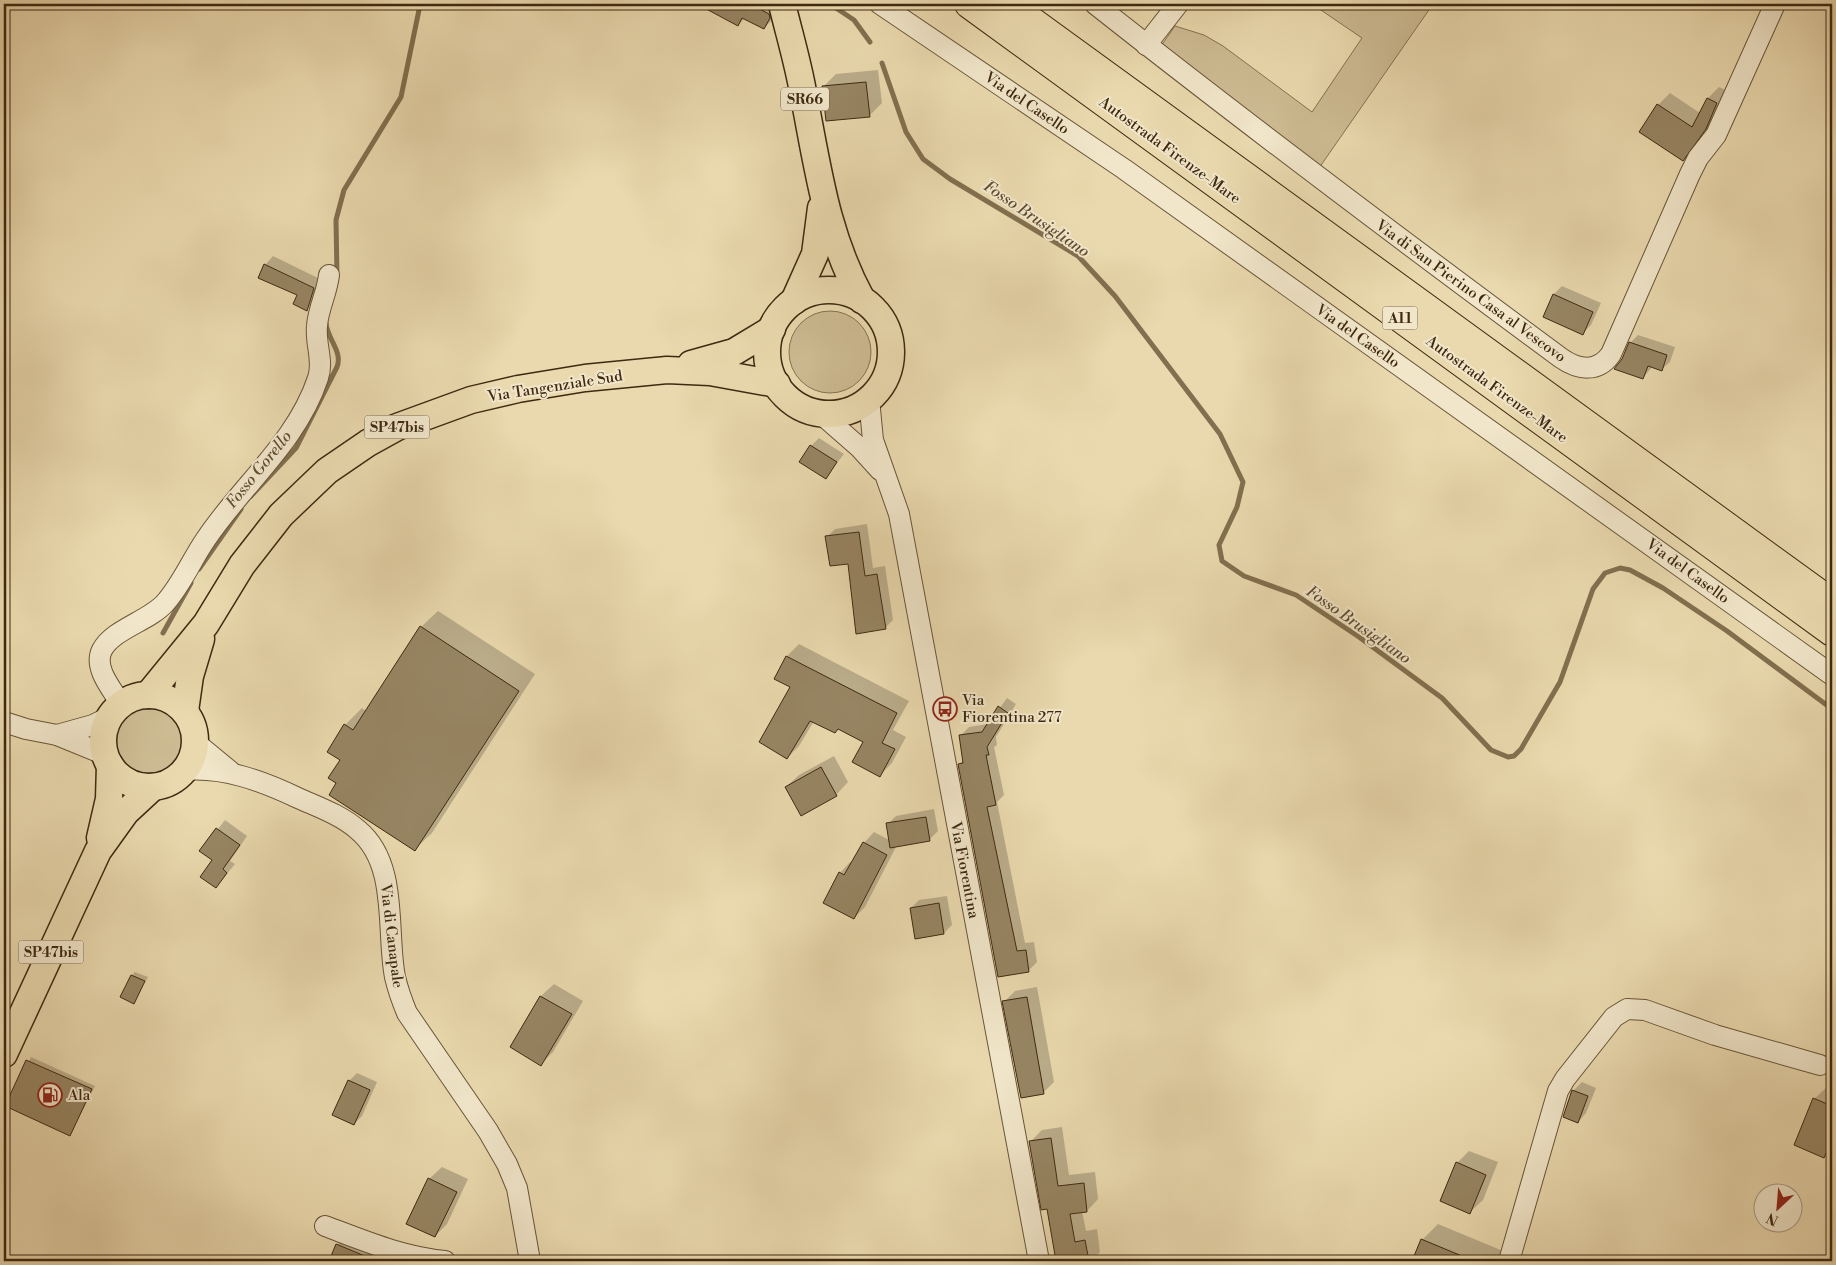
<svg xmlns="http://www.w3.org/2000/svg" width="1836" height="1265" font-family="'Libre Bodoni',serif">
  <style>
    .green { fill: #cdbb93; stroke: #867252 }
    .shadow { fill: #0003 }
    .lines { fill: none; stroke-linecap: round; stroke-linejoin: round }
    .stream { stroke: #826f4f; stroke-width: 5 }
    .building { fill: #978563; stroke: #3e2911 }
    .minor-casing { stroke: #695538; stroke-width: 22 }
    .major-casing { stroke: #3e2911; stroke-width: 29 }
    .highway-casing { stroke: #3e2911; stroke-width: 30 }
    .minor { stroke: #f1e6ca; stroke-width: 20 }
    .major { stroke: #ead9ae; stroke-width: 26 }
    .highway { stroke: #ead9ae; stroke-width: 28 }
    .labels { text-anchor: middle; stroke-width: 4; stroke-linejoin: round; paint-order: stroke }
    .shield { fill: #f1e6ca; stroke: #746248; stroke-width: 1 }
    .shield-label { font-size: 14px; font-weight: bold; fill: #3e2911 }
    .street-label { font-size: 15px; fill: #3e2911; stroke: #f1e6ca }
    .poi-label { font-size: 15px; fill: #3e2911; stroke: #f1e6ca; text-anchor: start }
    .water-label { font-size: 16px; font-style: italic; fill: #604c30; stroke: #f1e6ca }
  </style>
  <rect width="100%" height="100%" fill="#ead9ae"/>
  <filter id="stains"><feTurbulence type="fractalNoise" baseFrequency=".004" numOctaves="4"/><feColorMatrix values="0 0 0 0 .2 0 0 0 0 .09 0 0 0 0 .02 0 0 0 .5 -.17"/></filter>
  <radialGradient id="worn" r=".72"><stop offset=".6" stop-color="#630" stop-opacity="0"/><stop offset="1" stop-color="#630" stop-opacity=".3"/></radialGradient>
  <!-- green -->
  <g class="green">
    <polygon points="1312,4 1433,4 1317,171 1161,46 1175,26 1204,35 1223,46 1312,112 1362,38"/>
    <circle cx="830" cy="352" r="41"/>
    <circle cx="149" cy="740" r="33"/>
  </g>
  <!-- shadow -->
  <g class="shadow">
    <polygon points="715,4 772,4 778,9 772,20 764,28 745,18 738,25 711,10"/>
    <polygon points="878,70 882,103 869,116 823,87 836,74"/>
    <polygon points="1719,87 1728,91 1717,116 1695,148 1683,159 1658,105 1670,93 1700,113 1708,98"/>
    <polygon points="273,256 322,280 315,301 307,309 299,294 260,277 265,265"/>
    <polygon points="1562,286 1601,303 1591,325 1583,333 1544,316 1554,294"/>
    <polygon points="1638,335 1675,347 1670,362 1661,370 1652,367 1643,378 1623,360 1630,343"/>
    <polygon points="819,438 844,454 825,478 811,446"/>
    <polygon points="867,524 873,568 885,566 893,620 885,628 849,562 827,537 835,529"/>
    <polygon points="438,611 535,674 432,833 415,849 338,783 345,725 362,708 366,711 421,627"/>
    <polygon points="799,644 909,701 893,730 906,737 892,763 880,775 865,742 839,728 814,721 799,746 787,758 792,687 776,678 787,656"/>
    <polygon points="1007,698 1016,704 996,737 997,745 994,747 1004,795 997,802 1025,943 1034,942 1037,962 1028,971 999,975 959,764 964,760 960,736 969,727 988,724"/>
    <polygon points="834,756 848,782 836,795 786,787 799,775"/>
    <polygon points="934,809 938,831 930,839 897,845 865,907 854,918 840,873 850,862 852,863 864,843 874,832 891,841 888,824 896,816"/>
    <polygon points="225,820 247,836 230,861 235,864 216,887 213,860 201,851"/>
    <polygon points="947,896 952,925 944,933 911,908 919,900"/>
    <polygon points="135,972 148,977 134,1002 132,975"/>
    <polygon points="554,984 583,1001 553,1052 541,1064 511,1046 541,996"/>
    <polygon points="1037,987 1054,1082 1043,1093 1004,1002 1015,991"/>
    <polygon points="31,1057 95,1086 70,1135 7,1106"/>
    <polygon points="357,1073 377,1082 362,1116 354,1124 349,1081"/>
    <polygon points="1582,1082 1596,1088 1586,1113 1578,1122 1564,1117 1574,1090"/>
    <polygon points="1827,1087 1832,1089 1832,1149 1824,1157 1814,1099"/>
    <polygon points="1062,1127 1069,1175 1095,1172 1098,1199 1087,1211 1082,1211 1086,1231 1097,1229 1100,1252 1094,1258 1095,1261 1058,1261 1048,1208 1030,1142 1042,1130"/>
    <polygon points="1469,1151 1498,1162 1483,1200 1470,1212 1457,1163"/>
    <polygon points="442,1167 468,1179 447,1224 435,1236 429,1179"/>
    <polygon points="1438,1224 1515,1256 1513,1261 1420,1261 1414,1259 1422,1240"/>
    <polygon points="347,1234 414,1261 330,1261 337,1245"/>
  </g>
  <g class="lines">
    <!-- stream -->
    <g class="stream">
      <polyline points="830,4 854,20 870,42"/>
      <polyline points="882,63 906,132 923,159 950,179 1078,256 1115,296 1220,434 1243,482 1237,507 1219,545 1222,561 1244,576 1296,595 1359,637 1442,698 1491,750 1508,757 1514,756 1521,749 1560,682 1593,589 1605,573 1620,568 1630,570 1663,588 1727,631 1832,709"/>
      <polyline points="337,276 336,220 344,190 401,97 419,10 416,4"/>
      <path d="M251 496 296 448 337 367C343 351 327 339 326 323"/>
      <polyline points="199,569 241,509"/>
      <polyline points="163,633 191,583"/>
    </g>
  </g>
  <!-- building -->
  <g class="building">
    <polygon points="697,4 750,4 769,14 770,18 764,29 742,18 738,26"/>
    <polygon points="866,82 870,117 826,121 822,86"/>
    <polygon points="1707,98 1717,103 1706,129 1683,161 1639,132 1657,104 1692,127"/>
    <polygon points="264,264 314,288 307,311 293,304 297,295 258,278"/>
    <polygon points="1553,294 1593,312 1583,335 1543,317"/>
    <polygon points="1629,342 1667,355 1662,371 1648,366 1643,379 1614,369 1622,359"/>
    <polygon points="810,445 837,462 826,479 799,462"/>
    <polygon points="859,532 865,576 877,574 886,629 856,634 848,564 830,566 825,536"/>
    <polygon points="420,626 519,691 415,851 329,795 336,783 328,778 340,760 327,752 344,724 353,730"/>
    <polygon points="786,656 897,713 882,743 895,749 880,777 852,762 863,742 838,729 835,733 810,721 787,759 759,742 790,687 774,679"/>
    <polygon points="998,706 1008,713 987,747 989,755 986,755 996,805 987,807 1017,951 1026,950 1029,972 998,977 958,764 963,763 959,735 982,732"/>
    <polygon points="821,767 837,796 801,816 785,787"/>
    <polygon points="926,817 930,841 890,848 886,823"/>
    <polygon points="216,828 240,845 223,869 227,873 216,888 200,877 212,860 199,851"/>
    <polygon points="863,842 887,855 854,919 823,903 839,872 844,875"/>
    <polygon points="939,903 944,934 915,939 910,908"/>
    <polygon points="131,975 145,981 134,1004 120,997"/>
    <polygon points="540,996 572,1014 541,1066 510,1047"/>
    <polygon points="1027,997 1044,1094 1021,1098 1002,1001"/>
    <polygon points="26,1060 92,1089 70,1136 5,1106"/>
    <polygon points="348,1080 370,1090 354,1125 332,1115"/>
    <polygon points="1572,1090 1588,1096 1578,1123 1563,1117"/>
    <polygon points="1813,1098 1832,1106 1832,1140 1824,1158 1794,1145"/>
    <polygon points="1051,1138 1058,1186 1084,1183 1087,1212 1070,1214 1075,1242 1085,1240 1089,1261 1056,1261 1047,1209 1041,1210 1029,1141"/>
    <polygon points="1456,1162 1486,1175 1470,1214 1440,1201"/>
    <polygon points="428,1178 457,1192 435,1237 406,1224"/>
    <polygon points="1421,1239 1474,1261 1412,1261"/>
    <polygon points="336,1244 377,1261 329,1261"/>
  </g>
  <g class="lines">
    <!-- minor casing -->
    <g class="minor-casing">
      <g id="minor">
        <polyline points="880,4 1124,169 1832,675"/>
        <path d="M1095 4C1248 125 1404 242 1561 358 1578 370 1598 373 1611 354L1690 174 1698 158 1716 135 1775 4"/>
        <polyline points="1146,45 1178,4"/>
        <polyline points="869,399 873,440 899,514 1039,1261"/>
        <polyline points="820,413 860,448 880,470"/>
        <path d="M121 704C112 689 93 668 102 650 113 629 149 621 165 603 182 584 192 559 206 539 242 485 297 442 318 378 324 361 315 344 317 326 318 309 327 293 329 275"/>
        <polyline points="4,722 26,729 57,735 106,755"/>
        <polyline points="57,735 93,725 111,716"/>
        <polyline points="196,743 230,771"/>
        <path d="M185 770C225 767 262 781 298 798 318 807 341 815 358 830 399 864 386 931 395 977 398 990 402 1001 407 1013L488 1131 507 1164 517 1188 530 1261"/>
        <path d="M325 1226C365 1241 402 1257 445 1261"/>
        <polyline points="1509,1261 1558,1091 1565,1079 1614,1017 1627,1009 1645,1010 1715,1035 1820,1065"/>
      </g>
    </g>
    <!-- major casing -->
    <g class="major-casing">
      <g id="major">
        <path d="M782 4C789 33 798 63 803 92 818 167 825 232 862 300"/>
        <circle cx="829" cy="352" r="62"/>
        <polyline points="794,301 815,254 821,208"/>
        <polyline points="691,364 734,352 772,329"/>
        <circle cx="149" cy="741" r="46"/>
        <polyline points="148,695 206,624 242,565 281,515 327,471 368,443 397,427 471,400 518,389 585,378 667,370 710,372 777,384"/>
        <polyline points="185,711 190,676 201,639"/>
        <polyline points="100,838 109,799 110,765"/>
        <polyline points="4,1054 98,851 126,812 153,787"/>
      </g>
    </g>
    <!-- highway casing -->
    <g class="highway-casing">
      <g id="highway">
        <polyline points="969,4 1832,632"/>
        <polyline points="1008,4 1832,603"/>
      </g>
    </g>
    <!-- minor -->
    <use href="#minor" class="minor"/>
    <!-- major -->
    <use href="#major" class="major"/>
    <!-- highway -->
    <use href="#highway" class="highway"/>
  </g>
  <!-- icons -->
  <defs>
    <g id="bus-ring" transform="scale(1.25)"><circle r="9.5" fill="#f1e6ca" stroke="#8f2418" stroke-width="1.5"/><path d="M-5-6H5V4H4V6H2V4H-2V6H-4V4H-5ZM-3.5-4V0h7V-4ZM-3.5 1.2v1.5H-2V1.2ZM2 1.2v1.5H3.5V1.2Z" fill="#8f2418"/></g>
    <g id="fuel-ring" transform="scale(1.25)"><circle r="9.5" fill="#f1e6ca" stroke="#8f2418" stroke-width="1.5"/><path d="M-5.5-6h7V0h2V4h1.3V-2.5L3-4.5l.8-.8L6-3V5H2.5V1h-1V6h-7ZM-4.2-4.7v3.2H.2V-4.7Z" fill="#8f2418"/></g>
  </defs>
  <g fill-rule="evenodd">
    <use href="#bus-ring" x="945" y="709"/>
    <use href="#fuel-ring" x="50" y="1095"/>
  </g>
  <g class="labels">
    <!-- shield labels -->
    <g class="shield">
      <rect x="781" y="87.5" width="48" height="23" rx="4"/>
      <rect x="1382.5" y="306.5" width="35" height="23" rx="4"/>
      <rect x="364.5" y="415.5" width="65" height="23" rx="4"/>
      <rect x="18.5" y="940.5" width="65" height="23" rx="4"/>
    </g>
    <g class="shield-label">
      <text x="805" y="104">SR66</text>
      <text x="1400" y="323">A11</text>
      <text x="397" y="432">SP47bis</text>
      <text x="51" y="957">SP47bis</text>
    </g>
    <!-- street labels -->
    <g class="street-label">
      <text transform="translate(1027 103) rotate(34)" y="5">Via del Casello</text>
      <text transform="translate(1170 150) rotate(36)" y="5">Autostrada Firenze-Mare</text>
      <text transform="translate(1471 291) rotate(36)" y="5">Via di San Pierino Casa al Vescovo</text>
      <text transform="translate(1358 336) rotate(35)" y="5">Via del Casello</text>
      <text transform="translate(555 386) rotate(-9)" y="5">Via Tangenziale Sud</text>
      <text transform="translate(1497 389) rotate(36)" y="5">Autostrada Firenze-Mare</text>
      <text transform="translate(1688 571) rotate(36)" y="5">Via del Casello</text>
      <text transform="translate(965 870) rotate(79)" y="5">Via Fiorentina</text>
      <text transform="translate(392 936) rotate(83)" y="5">Via di Canapale</text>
    </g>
    <!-- poi labels -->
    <g class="poi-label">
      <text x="962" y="705">Via<tspan x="962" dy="17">Fiorentina 277</tspan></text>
      <text x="68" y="1100">Ala</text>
    </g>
    <!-- water labels -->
    <g class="water-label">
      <text transform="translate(1037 218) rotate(34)" y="6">Fosso Brusigliano</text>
      <text transform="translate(258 469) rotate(-51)" y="6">Fosso Gorello</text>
      <text transform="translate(1359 624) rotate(35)" y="6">Fosso Brusigliano</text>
    </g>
  </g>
  <!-- margin -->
  <rect width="1836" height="1265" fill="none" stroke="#ead9ae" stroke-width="20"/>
  <rect x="5" y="5" width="1826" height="1255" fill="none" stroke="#3e2911" stroke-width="2.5"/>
  <rect x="10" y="10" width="1816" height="1245" fill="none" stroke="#3e2911"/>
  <!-- north arrow -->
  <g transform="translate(1778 1208) rotate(206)"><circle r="24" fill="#f1e6ca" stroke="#a99a80"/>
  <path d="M0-4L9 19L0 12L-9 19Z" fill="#8f2418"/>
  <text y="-8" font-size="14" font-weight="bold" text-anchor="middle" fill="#3e2911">N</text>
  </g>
  <rect width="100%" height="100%" filter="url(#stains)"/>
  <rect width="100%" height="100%" fill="url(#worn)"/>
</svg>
